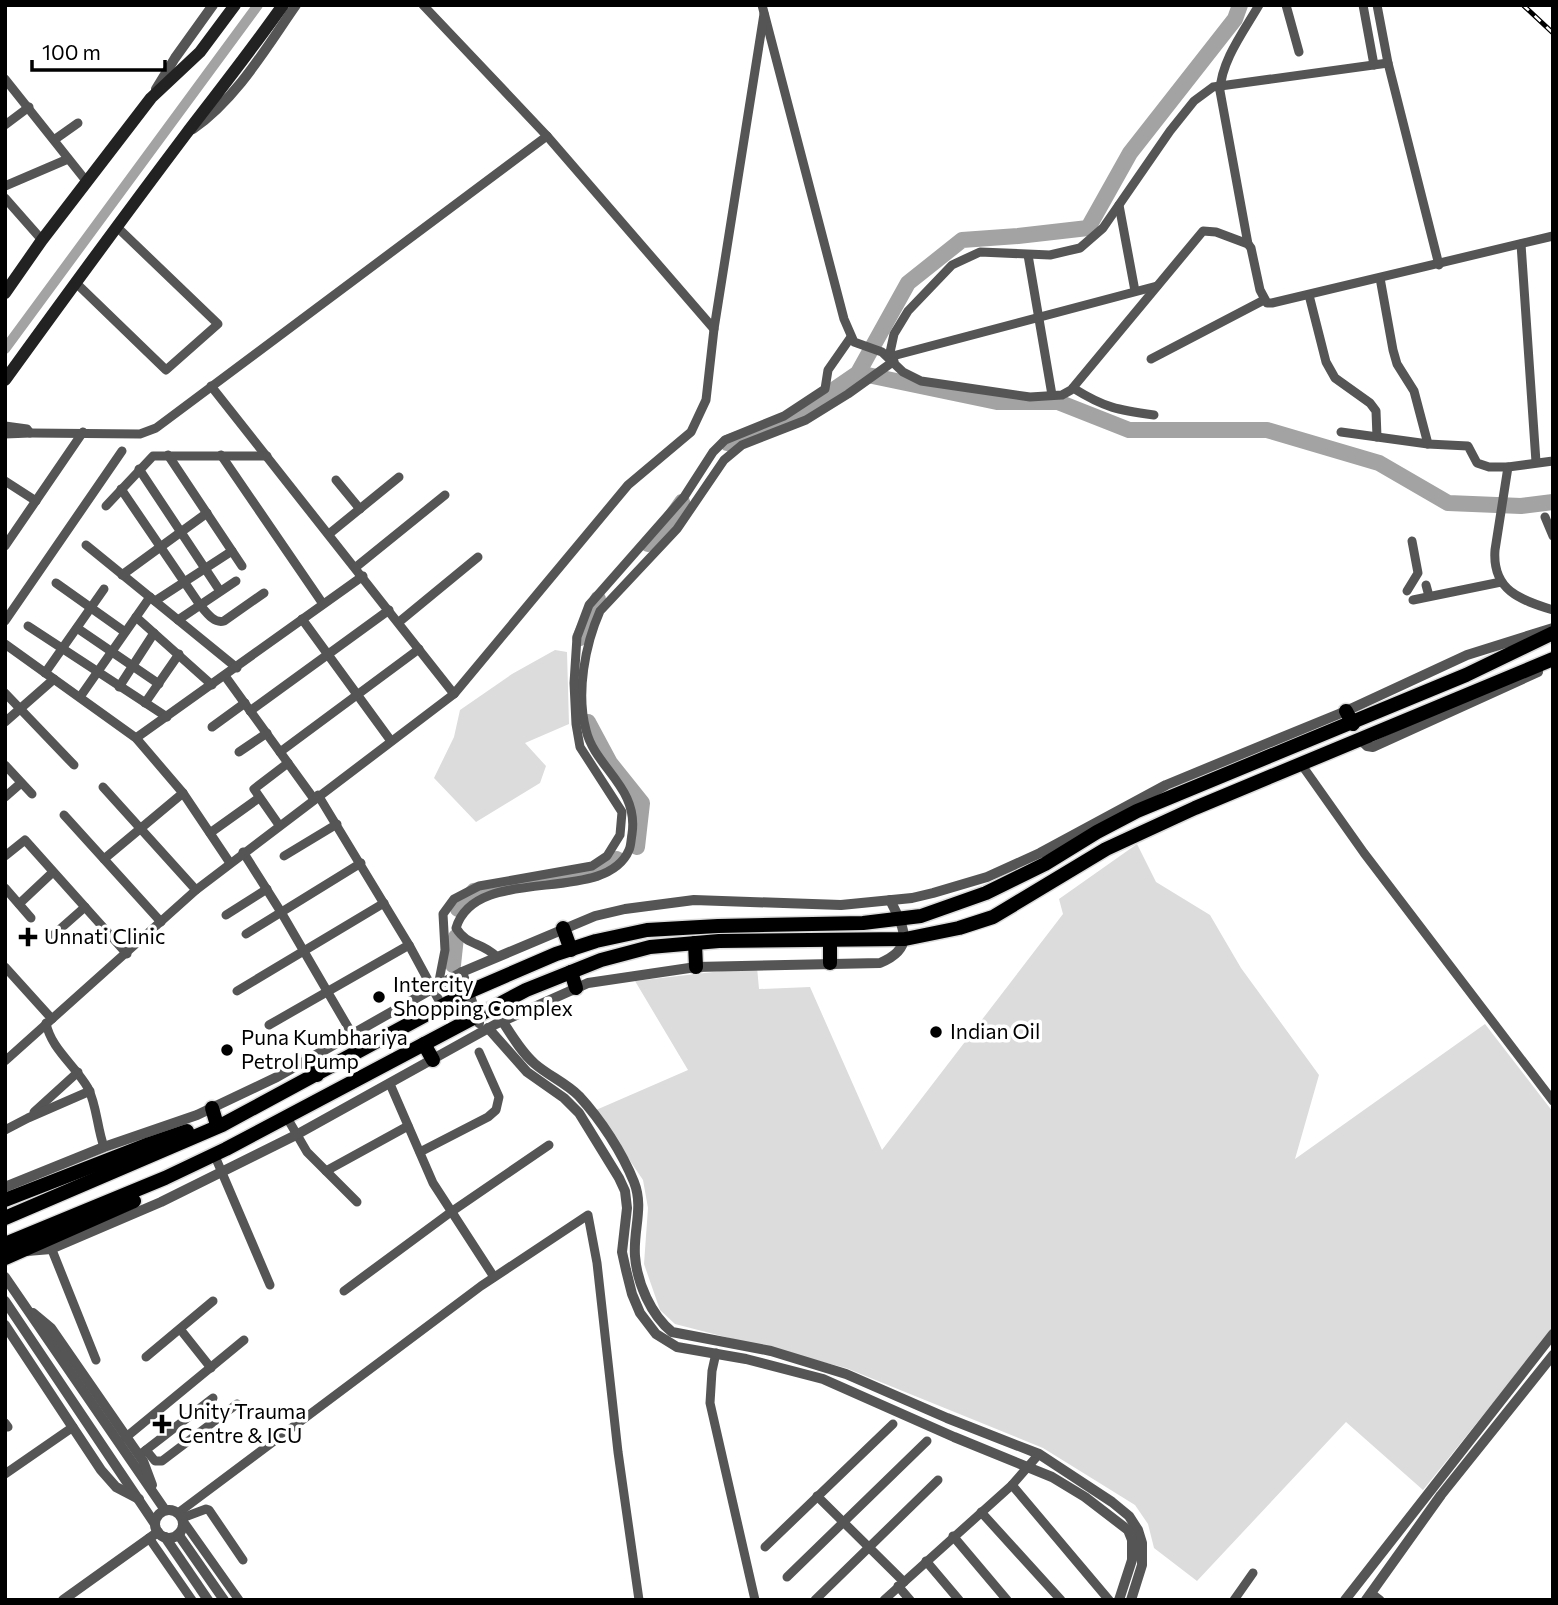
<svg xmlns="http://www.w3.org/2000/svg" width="1558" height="1605" font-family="Commissioner,sans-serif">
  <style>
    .green { fill: #dcdcdc }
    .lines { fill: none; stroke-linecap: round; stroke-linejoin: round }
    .canal { stroke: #a3a3a3; stroke-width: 10 }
    .river { stroke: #a3a3a3; stroke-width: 16 }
    .trunk-casing { stroke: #dbdbdb; stroke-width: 17 }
    .minor { stroke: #555; stroke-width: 9 }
    .tertiary { stroke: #555; stroke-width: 10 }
    .secondary { stroke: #222; stroke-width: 12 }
    .trunk { stroke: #000; stroke-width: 14 }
    .rail-casing { stroke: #000; stroke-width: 5 }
    .rail { stroke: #fff; stroke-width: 2.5; stroke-dasharray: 8; stroke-linecap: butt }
    .poi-dot { fill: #000; stroke: #fff; stroke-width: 2.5 }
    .labels { text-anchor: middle; stroke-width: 7; stroke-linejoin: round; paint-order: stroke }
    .poi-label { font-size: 21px; fill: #000; stroke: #fff; text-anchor: start }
  </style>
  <rect width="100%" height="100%" fill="#fff"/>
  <!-- green -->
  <g class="green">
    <polygon points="555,650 567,652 569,724 525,743 546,766 540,783 476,822 434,778 454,737 460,710 512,674"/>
    <polygon points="1137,844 1156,882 1210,915 1241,968 1319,1075 1295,1159 1485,1024 1553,1112 1553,1328 1423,1490 1346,1422 1197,1581 1154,1548 1148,1524 1135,1505 1043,1448 846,1368 675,1324 660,1310 644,1264 648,1208 643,1180 596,1110 688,1070 635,981 757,967 759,989 810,987 882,1150 1063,914 1059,899"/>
  </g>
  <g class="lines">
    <!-- canal -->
    <polyline class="canal" points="5,349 258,5"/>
    <!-- river -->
    <g class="river">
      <polyline points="858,373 997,402 1058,402 1129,430 1267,430 1379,463 1448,503 1521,506 1553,502"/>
      <polyline points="727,443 788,421 858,373 908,283 962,240 1018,236 1088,228 1130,153 1235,19 1240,5"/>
      <polyline points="648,544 661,532 682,502"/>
      <polyline points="580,638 598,599"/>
      <polyline points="588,722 610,763 642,803 637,847"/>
      <polyline points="458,909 474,891 596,873 617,859"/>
      <polyline points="453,965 456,937"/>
    </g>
    <!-- trunk casing -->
    <g class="trunk-casing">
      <g id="trunk">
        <polyline points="1346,711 1353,724"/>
        <polyline points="563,928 571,950"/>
        <polyline points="830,940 830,963"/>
        <polyline points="695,943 696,967"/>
        <polyline points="571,972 576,988"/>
        <polyline points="424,1044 433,1060"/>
        <polyline points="309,1059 317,1075"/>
        <polyline points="212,1108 217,1125"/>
        <polyline points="5,1200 149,1144 187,1131"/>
        <polyline points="5,1218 222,1125 468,992 556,954 596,941 647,930 718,926 863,923 921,916 986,893 1045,864 1097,832 1137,811 1466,675 1553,633"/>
        <polyline points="5,1244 165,1178 226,1149 526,990 601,960 650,947 719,941 905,939 959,928 993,917 1106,849 1195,808 1553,659"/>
        <polyline points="5,1258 134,1201"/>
      </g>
    </g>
    <!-- minor -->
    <g class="minor">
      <polyline points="423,5 547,136 714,329"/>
      <polyline points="762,5 844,319 854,342 882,352 903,372 921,381 1030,397 1062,395 1071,390 1203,231 1216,232 1248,244 1251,248 1260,290 1267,303 1272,303 1553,236"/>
      <polyline points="1286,5 1299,52"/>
      <polyline points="1363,5 1374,65"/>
      <polyline points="1377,5 1388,63 1439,265"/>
      <polyline points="5,79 87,182"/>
      <polyline points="5,125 29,107"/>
      <polyline points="54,140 78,123"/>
      <polyline points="5,186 68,159"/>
      <polyline points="5,198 42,240"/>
      <polyline points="1119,205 1135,291"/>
      <path d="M1248 244 1220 91C1221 61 1244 31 1259 5"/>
      <polyline points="1521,244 1536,462"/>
      <polyline points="1028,255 1052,395"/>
      <polyline points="1380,278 1393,350 1397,364 1414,391 1428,444"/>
      <polyline points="75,282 166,370 218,324 118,228"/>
      <polyline points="1157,286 889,357 894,334 908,311 952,265 980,252 1050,255 1080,248 1103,228 1170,131 1194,101 1213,87 1388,63"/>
      <polyline points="1309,295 1326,362 1335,378 1370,403 1376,411 1377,437"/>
      <polyline points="1151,359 1264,300"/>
      <polyline points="211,386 454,694"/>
      <path d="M1073 388C1105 408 1118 410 1154 415"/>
      <polyline points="5,426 27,429 30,433 5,434"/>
      <polyline points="1341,432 1428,444 1468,446 1477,463 1489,467 1508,467 1553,461"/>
      <polyline points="30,433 140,434 156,428 547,136"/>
      <polyline points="168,455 242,566"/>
      <polyline points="221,455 323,604"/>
      <path d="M1508 467 1495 550C1492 590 1520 600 1553 610"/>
      <polyline points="139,469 220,591"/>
      <polyline points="336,480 360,509"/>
      <polyline points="5,481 36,501"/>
      <path d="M121 489 200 605C206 612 214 624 224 621L264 593"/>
      <polyline points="106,506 153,456 267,456"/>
      <polyline points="1545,517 1553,536"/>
      <polyline points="329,534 399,477"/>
      <polyline points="86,545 237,668"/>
      <polyline points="5,546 83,432"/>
      <polyline points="356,567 445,495"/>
      <polyline points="122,575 207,513"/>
      <polyline points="56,583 125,632"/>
      <polyline points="1426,585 1429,596"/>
      <polyline points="1407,591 1418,573 1412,541"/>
      <polyline points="1413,600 1501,582"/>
      <polyline points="155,601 232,551"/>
      <polyline points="136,617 212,685"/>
      <polyline points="302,619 391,741"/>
      <polyline points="178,620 236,581"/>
      <polyline points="5,621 122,451"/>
      <polyline points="399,622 478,557"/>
      <polyline points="28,626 167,717"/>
      <polyline points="77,628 159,684"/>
      <polyline points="5,644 136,738 183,793 230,863"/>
      <polyline points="45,673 104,589"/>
      <polyline points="225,676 314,799"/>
      <polyline points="119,687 154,633"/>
      <polyline points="5,693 74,765"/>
      <polyline points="80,697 150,597"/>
      <polyline points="145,703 179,654"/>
      <polyline points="250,711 389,610"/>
      <polyline points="5,722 54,679"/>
      <polyline points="212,727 245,703"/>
      <polyline points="136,738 363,576"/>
      <polyline points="239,752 267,733"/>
      <polyline points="280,752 419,649"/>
      <polyline points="1301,764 1364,853 1553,1101"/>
      <polyline points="5,765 32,794"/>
      <polyline points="103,787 196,890"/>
      <polyline points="318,795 409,945 442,1006"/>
      <polyline points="5,797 21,783"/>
      <polyline points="64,815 161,922"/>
      <polyline points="279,825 254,789 288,763"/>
      <polyline points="210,833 259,798"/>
      <polyline points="243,852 281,912 362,1051"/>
      <polyline points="5,856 25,840 127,954"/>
      <polyline points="284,856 337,824"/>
      <polyline points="104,859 183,793"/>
      <polyline points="5,888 31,918"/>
      <polyline points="19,904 53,872"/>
      <polyline points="226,915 267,889"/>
      <polyline points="246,934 361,863"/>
      <polyline points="51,937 85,907"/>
      <path d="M497 957C481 941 468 947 456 928 476 862 605 907 629 850 631 846 631 839 632 834 639 787 595 768 586 730 576 693 585 645 600 611L677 529 724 460 742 445 806 420 848 394 894 361"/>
      <polyline points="5,967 52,1019"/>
      <polyline points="438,986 445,950 443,914 454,899 479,886 592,866 607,856 620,835 622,812 580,747 576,724 574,683 577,637 589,605 684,497 713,452 725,440 784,416 825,389 828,370 851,337"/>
      <polyline points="237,991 384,903"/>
      <path d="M46 1023C51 1049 75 1065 88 1088 97 1106 97 1128 104 1147"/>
      <polyline points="269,1025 409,945"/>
      <polyline points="5,1061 196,890 454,694 628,485 691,432 706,400 714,329 764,14"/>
      <polyline points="390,1084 433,1183 494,1277"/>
      <polyline points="34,1112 78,1072"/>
      <polyline points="286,1116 307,1152 357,1202"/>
      <polyline points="5,1130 28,1118 90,1091"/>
      <polyline points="420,1152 488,1117 496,1110 499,1097 479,1052"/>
      <polyline points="214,1154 270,1285"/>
      <polyline points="326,1171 408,1126"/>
      <polyline points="50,1245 96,1360"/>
      <polyline points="344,1291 451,1212 549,1145"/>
      <polyline points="180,1329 211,1368"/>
      <polyline points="716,1353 712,1371 710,1403 755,1600"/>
      <polyline points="146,1357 213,1301"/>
      <polyline points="5,1423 8,1427"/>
      <polyline points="125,1438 244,1340"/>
      <polyline points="146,1450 155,1461 162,1461 237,1404"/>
      <polyline points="142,1453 213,1398"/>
      <polyline points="5,1474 73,1427"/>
      <polyline points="1012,1485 1109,1600"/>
      <polyline points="817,1496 904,1582"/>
      <polyline points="981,1512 1061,1600"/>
      <polyline points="178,1513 481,1286 588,1215 597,1263 618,1452 639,1600"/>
      <polyline points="182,1518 206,1509 209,1510 243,1560"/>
      <polyline points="183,1521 239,1600"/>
      <polyline points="953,1536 1007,1600"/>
      <polyline points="149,1538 192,1600"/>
      <polyline points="765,1547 893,1424"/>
      <polyline points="926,1561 959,1600"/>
      <polyline points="787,1577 927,1441"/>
      <polyline points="898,1586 910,1600"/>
      <polyline points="1371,1593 1380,1600"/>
      <polyline points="815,1600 938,1480"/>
      <polyline points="884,1600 1012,1485 1039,1454"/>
      <polyline points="1234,1600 1253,1573"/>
    </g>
    <!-- tertiary -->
    <g class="tertiary">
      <polyline points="156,89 175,58 213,5"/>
      <path d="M193 129C237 98 266 48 296 5"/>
      <polyline points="1360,739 1367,746 1373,747 1538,672"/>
      <polyline points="462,972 479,1023"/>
      <path d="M503 1022C512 1036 522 1053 535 1064 549 1076 566 1083 579 1096 601 1120 622 1152 634 1182 644 1207 633 1230 635 1256 637 1283 651 1315 672 1332L771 1351 846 1374 947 1418 1039 1454 1112 1502 1129 1516 1138 1530 1142 1543V1565L1131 1600"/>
      <polyline points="488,1028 527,1072 564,1098 579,1113 619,1178 625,1191 627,1208 622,1252 626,1270 632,1294 640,1313 656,1334 677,1347 746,1359 823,1379 954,1437 1052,1477 1085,1497 1128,1530 1132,1540 1132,1560 1119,1600"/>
      <polyline points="5,1187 104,1147 197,1115 277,1077 462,972 595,916 625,909 694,900 841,905 912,898 933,893 987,877 1040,853 1166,785 1346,711 1467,655 1553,628"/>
      <path d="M27 1251 51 1249 161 1202 296 1135 496 1024 588 983 696 967 880 963C916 948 904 928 890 900"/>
      <polyline points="5,1277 165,1510"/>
      <polyline points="5,1301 155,1524"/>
      <polyline points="33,1313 51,1328 143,1461 152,1485"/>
      <polyline points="5,1325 101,1470 116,1487 139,1499"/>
      <circle cx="169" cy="1524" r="14"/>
      <polyline points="178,1534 224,1600"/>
      <polyline points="165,1537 208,1600"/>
      <polyline points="63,1600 158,1532"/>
      <polyline points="1345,1600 1553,1334"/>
      <polyline points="1366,1600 1441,1495 1553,1355"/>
    </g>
    <!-- secondary -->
    <g class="secondary">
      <polyline points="5,293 42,240 151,98 200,52 235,5"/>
      <path d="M5 380C65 297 125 215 186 134 219 91 252 49 283 5"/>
    </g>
    <!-- trunk -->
    <use href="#trunk" class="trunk"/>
    <!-- rail casing -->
    <g class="rail-casing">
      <polyline id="rail" points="1523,5 1553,33"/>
    </g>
    <!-- rail -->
    <use href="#rail" class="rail"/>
  </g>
  <!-- markers -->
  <g class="poi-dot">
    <path d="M24.5 926.5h7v7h7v7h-7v7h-7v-7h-7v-7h7z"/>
    <circle cx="379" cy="997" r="7"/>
    <circle cx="936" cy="1032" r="7"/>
    <circle cx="227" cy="1050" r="7"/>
    <path d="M158.5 1413.5h7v7h7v7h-7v7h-7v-7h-7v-7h7z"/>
  </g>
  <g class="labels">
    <!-- poi labels -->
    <g class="poi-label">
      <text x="44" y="944">Unnati Clinic</text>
      <text x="393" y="992">Intercity<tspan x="393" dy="24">Shopping Complex</tspan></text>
      <text x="950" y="1039">Indian Oil</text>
      <text x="241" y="1045">Puna Kumbhariya<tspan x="241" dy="24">Petrol Pump</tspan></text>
      <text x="178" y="1419">Unity Trauma<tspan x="178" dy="24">Centre &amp; ICU</tspan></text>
    </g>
  </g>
  <!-- border -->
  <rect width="1558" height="1605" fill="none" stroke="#000000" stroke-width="14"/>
  <!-- scale -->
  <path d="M32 60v10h133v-10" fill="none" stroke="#000000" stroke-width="3.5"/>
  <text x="42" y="60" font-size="21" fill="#000000" stroke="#ffffff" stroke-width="5" paint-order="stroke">100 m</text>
</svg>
